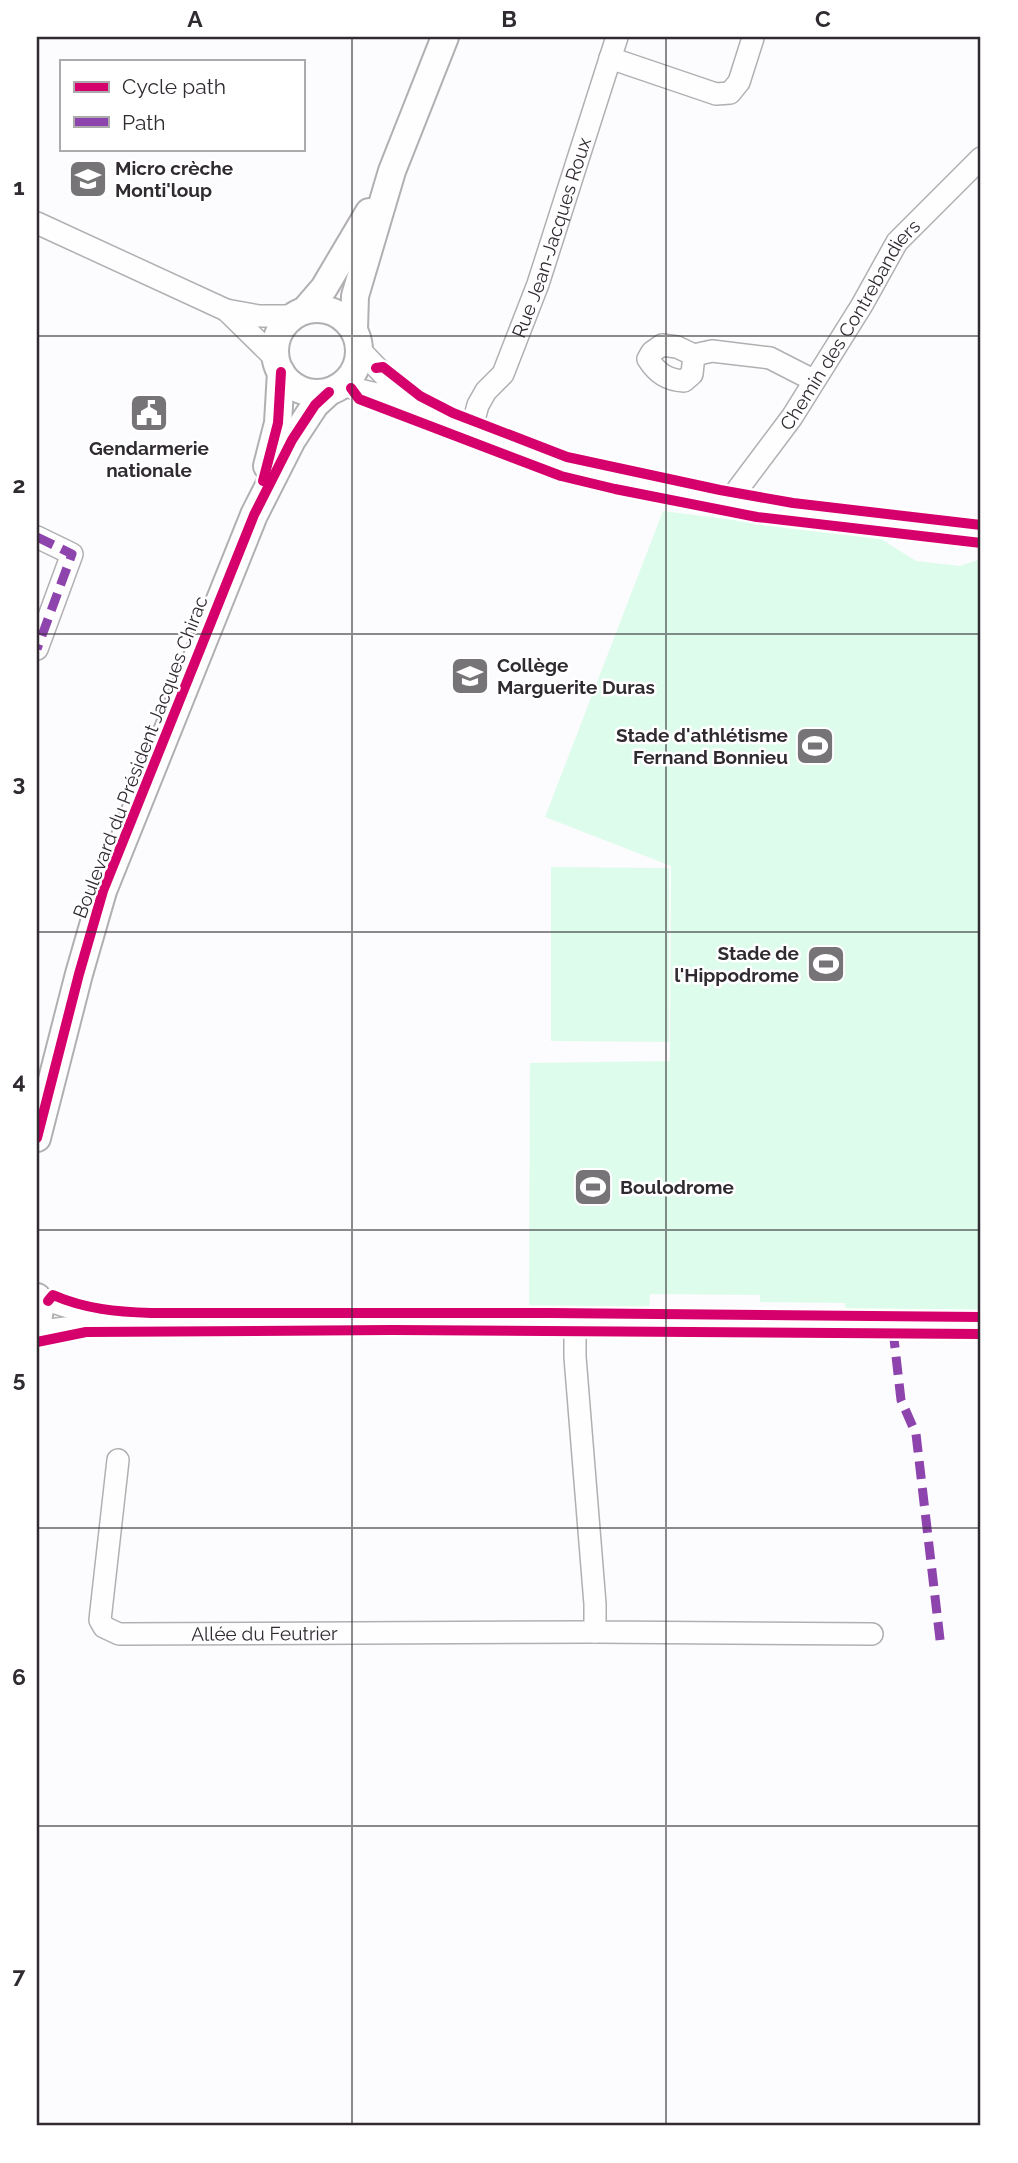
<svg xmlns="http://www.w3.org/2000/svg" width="1018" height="2163" font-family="Raleway,sans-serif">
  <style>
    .green { fill: #defcec }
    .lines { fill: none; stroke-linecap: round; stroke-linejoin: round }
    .minor-casing { stroke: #b1afb2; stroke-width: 24 }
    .major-casing { stroke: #b1afb2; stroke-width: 30 }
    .minor { stroke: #fffeff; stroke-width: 21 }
    .major { stroke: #fffeff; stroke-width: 26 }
    .quiet { stroke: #8e44ad; stroke-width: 9; stroke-dasharray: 18 9; stroke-linecap: butt }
    .cycleway-casing { stroke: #fff; stroke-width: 15 }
    .cycleway { stroke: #d6006c; stroke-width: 10 }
    .grid { fill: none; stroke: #302b31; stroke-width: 2; stroke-opacity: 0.55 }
    .labels { text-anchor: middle; stroke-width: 5; stroke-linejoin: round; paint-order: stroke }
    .poi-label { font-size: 19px; font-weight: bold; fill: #302b31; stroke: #fff; text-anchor: start }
    .street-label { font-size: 19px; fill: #302b31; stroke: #fff }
    .neatline { fill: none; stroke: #302b31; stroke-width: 2.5 }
    .grid-label { font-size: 23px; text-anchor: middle; font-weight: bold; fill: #302b31 }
  </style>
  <rect width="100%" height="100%" fill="#fcfbfd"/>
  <!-- green -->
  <g class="green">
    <polygon points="663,511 881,539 916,561 960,566 981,559 981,1310 846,1309 845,1303 760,1302 760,1295 650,1294 649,1308 529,1307 530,1063 670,1061 671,866 545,817"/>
    <polygon points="551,867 669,868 669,1042 551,1041"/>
  </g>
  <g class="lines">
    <!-- minor casing -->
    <g class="minor-casing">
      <g id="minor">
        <polyline points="610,58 716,94 730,93 739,82 753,38"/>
        <polyline points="37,223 226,310 259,316 293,316"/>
        <polyline points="226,310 276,359"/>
        <path d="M662 345 677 347 694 355 692 374 684 381C667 380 657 373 648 359L652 352Z"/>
        <polyline points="359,349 410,402"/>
        <polyline points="694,355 712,351 770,358 813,380"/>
        <path d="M341 385C365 392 391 396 413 405 462 424 510 451 561 465 698 504 840 516 981 534"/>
        <path id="s1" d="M471 431 478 405 486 391 503 374 538 284 617 37"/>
        <path id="s2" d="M729 501 792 417 862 305 897 242 981 158"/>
        <polyline points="37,537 72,554 37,649"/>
        <polyline points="37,1297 109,1320"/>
        <polyline points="575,1323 575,1357 595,1604 595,1632 872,1634"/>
        <path d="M37 1332C63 1327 88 1327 114 1322L391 1321 981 1327"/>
        <path id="s3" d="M118 1460 100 1620 104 1627 119 1634 595 1632"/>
      </g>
    </g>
    <!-- major casing -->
    <g class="major-casing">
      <g id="major">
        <circle cx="317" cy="351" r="42"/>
        <polyline points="305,310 324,288 369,212"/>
        <polyline points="354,329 355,296 392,171 445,37"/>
        <polyline points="267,466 278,423 281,372"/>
        <polyline points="37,1138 79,974 103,891 254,515 292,440 315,405 329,392"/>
        <polyline points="37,1297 40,1309 37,1327"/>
      </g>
    </g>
    <!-- minor -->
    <use href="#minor" class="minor"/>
    <!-- major -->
    <use href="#major" class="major"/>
    <!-- quiet -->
    <g class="quiet">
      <polyline points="37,537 72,554 37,649"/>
      <polyline points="893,1330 901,1400 916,1434 941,1648"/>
    </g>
    <!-- cycleway casing -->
    <g class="cycleway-casing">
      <g id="cycleway">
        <polyline points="376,368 383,367 420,396 453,413 567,457 720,490 793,503 981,525"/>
        <polyline points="351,388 359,399 561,476 615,489 757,517 981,543"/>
        <polyline points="263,481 278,423 281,372"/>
        <polyline points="37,1138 79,974 103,891 254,515 292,440 315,405 329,392"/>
        <path d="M48 1301 53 1295C85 1309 117 1312 151 1313H549L981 1317"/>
        <polyline points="37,1342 86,1332 392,1330 981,1334"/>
      </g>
    </g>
    <!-- cycleway -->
    <use href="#cycleway" class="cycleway"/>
  </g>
  <!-- grid -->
  <path class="grid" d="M352 37V2126M666 37V2126M37 336H981M37 634H981M37 932H981M37 1230H981M37 1528H981M37 1826H981"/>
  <!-- icons -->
  <defs>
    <g id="school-square" transform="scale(2.0125)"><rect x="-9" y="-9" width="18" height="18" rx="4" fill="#777478" stroke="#fff"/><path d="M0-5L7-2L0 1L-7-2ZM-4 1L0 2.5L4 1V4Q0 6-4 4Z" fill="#fff"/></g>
    <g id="civic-square" transform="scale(2.0125)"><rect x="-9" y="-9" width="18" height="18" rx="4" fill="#777478" stroke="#fff"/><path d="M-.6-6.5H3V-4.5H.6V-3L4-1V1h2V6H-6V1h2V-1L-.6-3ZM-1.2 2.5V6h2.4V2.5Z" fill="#fff"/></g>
    <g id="stadium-square" transform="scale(2.0125)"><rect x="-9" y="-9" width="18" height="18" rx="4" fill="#777478" stroke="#fff"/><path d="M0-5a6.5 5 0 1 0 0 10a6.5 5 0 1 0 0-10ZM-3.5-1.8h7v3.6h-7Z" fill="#fff"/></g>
  </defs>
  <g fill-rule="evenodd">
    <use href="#school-square" x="88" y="179"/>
    <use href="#civic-square" x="149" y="413"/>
    <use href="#school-square" x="470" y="676"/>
    <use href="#stadium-square" x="815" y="746"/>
    <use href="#stadium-square" x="826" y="964"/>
    <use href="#stadium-square" x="593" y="1187"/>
  </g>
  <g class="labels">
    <!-- poi labels -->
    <g class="poi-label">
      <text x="115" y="175">Micro crèche<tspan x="115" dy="22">Monti'loup</tspan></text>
      <text x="149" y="455" text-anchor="middle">Gendarmerie<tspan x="149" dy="22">nationale</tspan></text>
      <text x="497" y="672">Collège<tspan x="497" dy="22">Marguerite Duras</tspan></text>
      <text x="788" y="742" text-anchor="end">Stade d'athlétisme<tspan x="788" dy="22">Fernand Bonnieu</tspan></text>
      <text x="799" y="960" text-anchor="end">Stade de<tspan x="799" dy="22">l'Hippodrome</tspan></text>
      <text x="620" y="1194">Boulodrome</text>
    </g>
    <!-- street labels -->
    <g class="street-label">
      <text dy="7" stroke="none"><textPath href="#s1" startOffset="212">Rue Jean-Jacques Roux</textPath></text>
      <text dy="7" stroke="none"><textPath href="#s2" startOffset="214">Chemin des Contrebandiers</textPath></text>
      <text transform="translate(140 757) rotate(-69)" y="7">Boulevard du Président Jacques Chirac</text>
      <text dy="7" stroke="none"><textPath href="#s3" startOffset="331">Allée du Feutrier</textPath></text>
    </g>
  </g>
  <!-- border -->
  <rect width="1018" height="2163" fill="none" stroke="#ffffff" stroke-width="77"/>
  <!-- legend -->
  <rect x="60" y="60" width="245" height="91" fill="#ffffff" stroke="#acaaad" stroke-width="2"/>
  <rect x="74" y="82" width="35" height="10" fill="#d6006c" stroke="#acaaad" stroke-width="2"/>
  <text x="122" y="94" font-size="21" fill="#302b31">Cycle path</text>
  <rect x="74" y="117" width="35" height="10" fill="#8e44ad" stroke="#acaaad" stroke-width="2"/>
  <text x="122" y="130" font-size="21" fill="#302b31">Path</text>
  <rect x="38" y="38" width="941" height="2086" class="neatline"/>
  <g class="grid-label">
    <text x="195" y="27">A</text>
    <text x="509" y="27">B</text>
    <text x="823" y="27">C</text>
    <text x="19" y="195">1</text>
    <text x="19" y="493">2</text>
    <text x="19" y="791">3</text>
    <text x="19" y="1089">4</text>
    <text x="19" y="1387">5</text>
    <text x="19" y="1685">6</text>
    <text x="19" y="1983">7</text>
  </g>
</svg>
